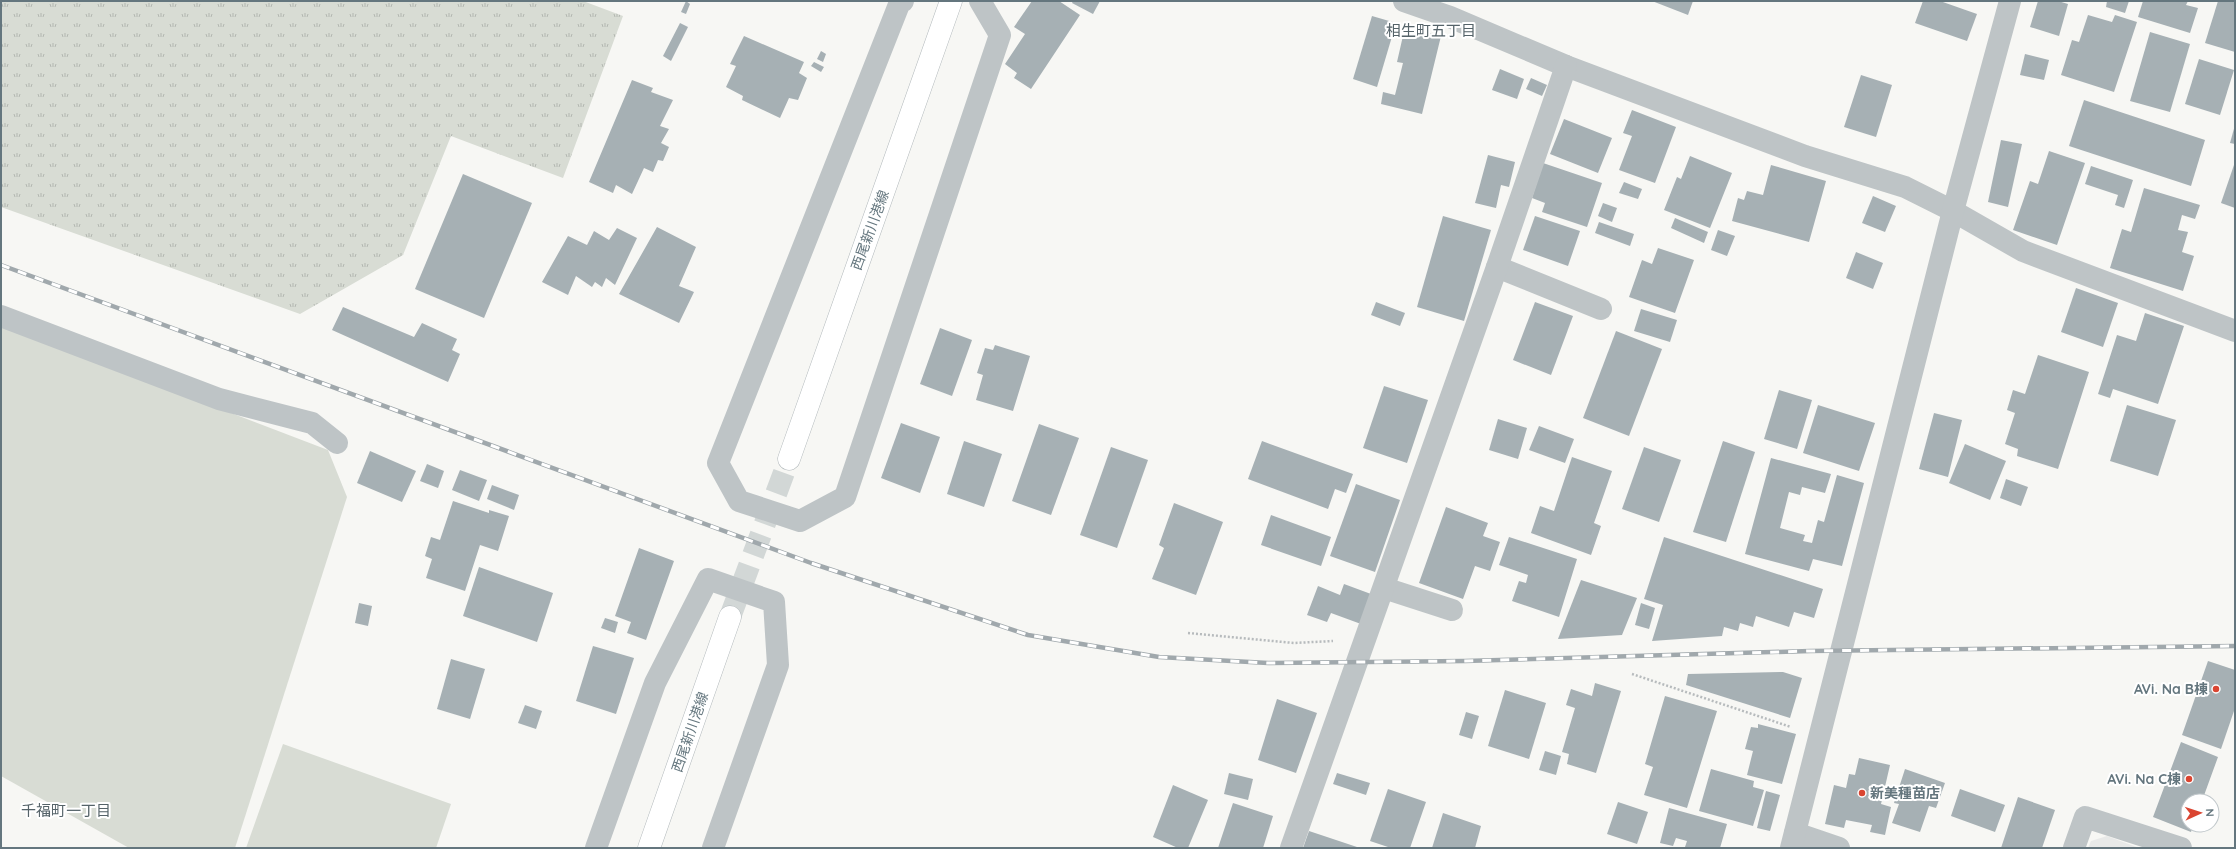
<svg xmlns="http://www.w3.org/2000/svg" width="2236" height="849" font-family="Quicksand,'Noto Sans JP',sans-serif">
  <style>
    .built { fill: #e8e9e8 }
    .grass { fill: url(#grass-tufts) }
    .pitch { fill: #d8dcd4 }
    .building { fill: #a6b0b4 }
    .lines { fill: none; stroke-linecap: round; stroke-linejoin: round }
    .secondary-tunnel { stroke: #d2d7d6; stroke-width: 22; stroke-dasharray: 22 11; stroke-linecap: butt }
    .secondary-casing { stroke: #b1b8bb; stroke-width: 23 }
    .path { stroke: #b7bbbd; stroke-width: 2.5; stroke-dasharray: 2 2; stroke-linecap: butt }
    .minor { stroke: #bec4c6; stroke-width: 22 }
    .tertiary { stroke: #bec4c6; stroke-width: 22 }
    .secondary { stroke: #fff; stroke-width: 22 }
    .rail-casing { stroke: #a0a8ac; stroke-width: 4.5 }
    .rail { stroke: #fff; stroke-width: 3; stroke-dasharray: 9; stroke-linecap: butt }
    .poi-dot { fill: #da4531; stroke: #fff; stroke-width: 1.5 }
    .labels { text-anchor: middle; stroke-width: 4; stroke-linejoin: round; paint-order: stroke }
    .street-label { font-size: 14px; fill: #64767e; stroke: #fff }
    .poi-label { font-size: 14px; font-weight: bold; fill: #64767e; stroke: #fff; text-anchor: end }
    .neighbourhood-label { font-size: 15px; fill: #556369; stroke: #fff }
  </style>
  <defs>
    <pattern id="grass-tufts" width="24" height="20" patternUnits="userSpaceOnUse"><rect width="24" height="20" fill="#d8dcd4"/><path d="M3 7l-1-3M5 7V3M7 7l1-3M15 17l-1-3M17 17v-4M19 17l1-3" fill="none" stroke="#b3b7b1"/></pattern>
  </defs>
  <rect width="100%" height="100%" fill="#f7f7f4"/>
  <!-- built -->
  <polygon class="built" points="2107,836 2139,848 2088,848 2091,841"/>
  <!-- grass -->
  <polygon class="grass" points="1,1 583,1 623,16 563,178 451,136 403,255 300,314 1,207"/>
  <!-- pitch -->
  <g class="pitch">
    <polygon points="1,325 328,450 347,497 235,848 129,848 1,776"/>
    <polygon points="283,744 451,804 436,848 246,848"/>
  </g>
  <!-- building -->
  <g class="building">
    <polygon points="686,1 690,4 686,14 681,12"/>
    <polygon points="1032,1 1059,1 1080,15 1031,89 1014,78 1017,73 1005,64 1025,34 1014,27"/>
    <polygon points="1073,1 1100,1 1093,14 1072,3"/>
    <polygon points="1652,1 1693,1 1688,15"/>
    <polygon points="1923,1 1940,1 1977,14 1967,41 1915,23"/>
    <polygon points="2038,1 2058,1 2068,4 2059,36 2030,27"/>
    <polygon points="2107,1 2129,1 2125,13 2106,7"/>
    <polygon points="2143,1 2188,1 2186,5 2198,8 2190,33 2138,17"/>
    <polygon points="2218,1 2235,1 2235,52 2205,43"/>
    <polygon points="2088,15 2112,22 2115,15 2137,22 2114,92 2061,75 2072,40 2079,42"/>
    <polygon points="1372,16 1396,23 1377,87 1353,79"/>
    <polygon points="680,23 688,27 671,61 663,56"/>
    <polygon points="1405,27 1441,36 1422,114 1381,104 1383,92 1395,95 1403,63 1397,62"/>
    <polygon points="2150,32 2190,44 2170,112 2130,101"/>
    <polygon points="744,36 804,62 799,73 807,78 798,100 789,98 780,118 742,100 743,96 726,87 736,66 730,64"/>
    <polygon points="821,51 826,54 823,62 817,59"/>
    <polygon points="2025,54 2049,60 2044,80 2020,75"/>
    <polygon points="2199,59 2234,70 2220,115 2185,104"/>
    <polygon points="814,62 824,67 821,72 811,66"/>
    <polygon points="1500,69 1524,79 1517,99 1492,90"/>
    <polygon points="1861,75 1892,85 1876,137 1844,127"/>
    <polygon points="1531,78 1547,85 1542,96 1526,89"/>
    <polygon points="632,80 653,88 651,92 673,100 660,126 669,129 661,143 669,147 663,161 658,160 653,172 644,168 632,194 616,185 613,193 589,182"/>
    <polygon points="2084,100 2205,140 2191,186 2069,146"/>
    <polygon points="1632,110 1676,127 1655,183 1619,170 1632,136 1623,133"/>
    <polygon points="1564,119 1612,138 1598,173 1550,154"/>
    <polygon points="2235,125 2235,144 2230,143"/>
    <polygon points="2001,140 2022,144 2008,207 1988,202"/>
    <polygon points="2049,151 2085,163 2057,245 2013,230 2030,181 2038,184"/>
    <polygon points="1488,155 1515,162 1509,187 1501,185 1496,208 1475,203"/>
    <polygon points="1690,156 1732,173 1710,228 1664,210 1677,177 1681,179"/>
    <polygon points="2235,162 2235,208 2221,203"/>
    <polygon points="1543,163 1602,183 1587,227 1542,212 1545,203 1532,198"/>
    <polygon points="1771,165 1826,181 1809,242 1732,221 1738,198 1744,200 1747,191 1763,195"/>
    <polygon points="2091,166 2133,180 2124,208 2115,205 2118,195 2085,184"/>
    <polygon points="463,174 532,203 484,318 415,289"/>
    <polygon points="1624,182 1642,189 1638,199 1619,193"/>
    <polygon points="2144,188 2200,205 2195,219 2182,215 2178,230 2188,232 2182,252 2194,256 2183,291 2110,268 2122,229 2131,232"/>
    <polygon points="1873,196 1896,206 1885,232 1862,223"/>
    <polygon points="1603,203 1617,208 1612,222 1598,216"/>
    <polygon points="1443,216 1491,230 1464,321 1417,307"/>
    <polygon points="1535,216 1580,231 1568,266 1523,250"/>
    <polygon points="1675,218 1708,232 1704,243 1671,228"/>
    <polygon points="1599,222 1634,234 1630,246 1595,233"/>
    <polygon points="657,227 696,247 679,286 694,292 679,323 619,294"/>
    <polygon points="617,228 637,238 615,285 606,278 602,287 595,282 592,287 576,276 568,295 542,282 568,236 587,245 594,231 609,240"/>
    <polygon points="1718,230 1735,236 1727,256 1711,250"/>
    <polygon points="1658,248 1694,260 1675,313 1629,297 1642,260 1652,264"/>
    <polygon points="1856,252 1883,263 1873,289 1846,278"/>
    <polygon points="2076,288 2118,303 2103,347 2061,332"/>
    <polygon points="1376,302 1405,313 1400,326 1371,315"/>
    <polygon points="1535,302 1573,316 1551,375 1513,360"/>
    <polygon points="343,307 414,337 422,323 457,339 452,350 460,354 448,382 332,330"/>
    <polygon points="1641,309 1677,320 1670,342 1634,331"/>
    <polygon points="2145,313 2184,326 2158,404 2113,389 2110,398 2098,394 2117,335 2136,341"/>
    <polygon points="940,328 972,340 952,396 920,384"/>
    <polygon points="1616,331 1662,349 1629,436 1583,418"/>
    <polygon points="995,345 1030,356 1013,411 976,400 983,375 977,373 985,348 993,350"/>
    <polygon points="2038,355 2089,372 2058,469 2017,456 2018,449 2005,444 2015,413 2007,410 2013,390 2025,394"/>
    <polygon points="1384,386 1428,400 1407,463 1363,448"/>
    <polygon points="1779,390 1812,400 1797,449 1764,439"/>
    <polygon points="1818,405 1875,423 1859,471 1803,453"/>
    <polygon points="2127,405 2176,420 2158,476 2110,461"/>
    <polygon points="1934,413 1962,420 1948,477 1919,469"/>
    <polygon points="1498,419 1527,428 1518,459 1489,450"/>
    <polygon points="901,423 940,437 920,493 881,478"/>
    <polygon points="1039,424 1079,438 1051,515 1012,501"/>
    <polygon points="1539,426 1574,439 1565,463 1529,450"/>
    <polygon points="964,441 1002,454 984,507 947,494"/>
    <polygon points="1262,441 1353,474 1346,493 1335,489 1328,509 1248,479"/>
    <polygon points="1723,441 1755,452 1726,542 1693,532"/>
    <polygon points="1965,444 2006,461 1990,500 1949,483"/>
    <polygon points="1111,447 1148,460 1117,548 1080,535"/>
    <polygon points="1644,447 1681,460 1659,522 1622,509"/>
    <polygon points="370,451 416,471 402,502 357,483"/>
    <polygon points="1572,457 1612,471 1594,523 1601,526 1591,555 1531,533 1540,506 1554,511"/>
    <polygon points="1771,458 1831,474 1825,493 1802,487 1800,495 1789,492 1780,528 1805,535 1803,541 1812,543 1818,520 1824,522 1837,475 1864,483 1842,566 1813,559 1809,571 1745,554"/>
    <polygon points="427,464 444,471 438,488 420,481"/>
    <polygon points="460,470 487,480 479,501 452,490"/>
    <polygon points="2006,479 2028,487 2021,506 2000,498"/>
    <polygon points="1356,484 1400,500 1375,572 1330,556"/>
    <polygon points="492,485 519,495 514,510 487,499"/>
    <polygon points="453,501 489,513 489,510 509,516 498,551 480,545 465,591 426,578 432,559 425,556 431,537 440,540"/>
    <polygon points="1174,503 1223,522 1196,595 1152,579 1164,548 1159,545"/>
    <polygon points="1446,507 1488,523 1483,536 1500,542 1490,571 1475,566 1463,599 1419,583"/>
    <polygon points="1271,515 1331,537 1321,566 1261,545"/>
    <polygon points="1509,537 1577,559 1559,617 1512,601 1519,581 1526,583 1528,575 1499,565"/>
    <polygon points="1664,537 1823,589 1814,618 1794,612 1789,627 1756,616 1753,627 1740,623 1738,631 1724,627 1722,636 1652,641 1663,605 1644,599"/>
    <polygon points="639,548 674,561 646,640 627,633 631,622 615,616"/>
    <polygon points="479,567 553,593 537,642 463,616"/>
    <polygon points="1581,580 1637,598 1622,635 1558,639"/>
    <polygon points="1344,584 1371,594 1361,624 1331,613 1327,622 1307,615 1318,586 1340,595"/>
    <polygon points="359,603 372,606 368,626 355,623"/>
    <polygon points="1641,603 1655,608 1649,629 1635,625"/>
    <polygon points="605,618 618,622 615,633 601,628"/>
    <polygon points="593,646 634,658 616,714 576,701"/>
    <polygon points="451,659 485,669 470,719 437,709"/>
    <polygon points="2208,661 2235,670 2235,708 2221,749 2182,735"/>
    <polygon points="1783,672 1802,678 1790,718 1686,685 1688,674"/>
    <polygon points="1595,683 1621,691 1596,773 1567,764 1569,754 1562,752 1575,708 1566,705 1571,689 1592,696"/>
    <polygon points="1505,690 1546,703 1529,759 1488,746"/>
    <polygon points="1665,696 1717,711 1687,808 1644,795 1653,767 1645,764"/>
    <polygon points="1277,699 1317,713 1296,773 1258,760"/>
    <polygon points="525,705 542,711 536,729 518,723"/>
    <polygon points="1466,712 1479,716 1472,739 1459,735"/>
    <polygon points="1758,724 1796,734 1782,784 1747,775 1753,751 1745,749 1751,727 1758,728"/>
    <polygon points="2181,742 2218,757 2202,801 2188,801 2188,825 2193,825 2191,832 2153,817"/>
    <polygon points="1545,751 1561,756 1556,775 1539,770"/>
    <polygon points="1859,758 1890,765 1881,804 1891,807 1885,835 1870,832 1872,825 1846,820 1844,828 1825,824 1834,785 1846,788 1849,774 1855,775"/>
    <polygon points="1711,769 1754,781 1753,787 1764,790 1753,826 1699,811"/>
    <polygon points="1905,769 1945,783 1936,808 1929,806 1920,832 1892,823 1899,804 1894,803"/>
    <polygon points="1229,773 1253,779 1248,800 1224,794"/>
    <polygon points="1337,773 1370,783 1366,795 1333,784"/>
    <polygon points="1173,785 1208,800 1188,848 1178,848 1153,837"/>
    <polygon points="1388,789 1426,802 1410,848 1391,848 1370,841"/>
    <polygon points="1960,789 2005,805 1995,832 1951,816"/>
    <polygon points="1766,791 1780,795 1770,831 1757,828"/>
    <polygon points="2018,797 2055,810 2042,848 2001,848"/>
    <polygon points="1618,802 1648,812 1637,844 1607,834"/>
    <polygon points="1233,803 1273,816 1263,848 1218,848"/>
    <polygon points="1669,808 1727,824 1720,848 1690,848 1685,847 1687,841 1676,838 1673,846 1660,843"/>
    <polygon points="1443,813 1481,826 1475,848 1432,848"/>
    <polygon points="1309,831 1360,848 1303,848"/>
  </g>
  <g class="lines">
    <!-- secondary-tunnel -->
    <polyline class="secondary-tunnel" points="730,617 789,459"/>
    <!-- secondary casing -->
    <g class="secondary-casing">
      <g id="secondary">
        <polyline points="789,459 951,1"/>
        <polyline points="649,848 730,617"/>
      </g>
    </g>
    <!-- path -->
    <g class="path">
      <polyline points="1188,633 1294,643 1333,641"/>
      <polyline points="1632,674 1791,727"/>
    </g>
    <!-- minor -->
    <g class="minor">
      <polyline points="903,1 900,2 718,463 739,501 800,521 845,497 1000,35 980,1"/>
      <polyline points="1404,1 1450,17 1566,66 1805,156 1905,187 1953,211 2023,251 2235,331"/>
      <polyline points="1497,267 1601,309"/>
      <polyline points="1,316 219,399 312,423 337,443"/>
      <polyline points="1384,588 1452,610"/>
      <polyline points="1795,833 1839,848"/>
      <polyline points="596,848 655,683 708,579 774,602 778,665 713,848"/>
      <polyline points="1291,848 1497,267 1566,66"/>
      <polyline points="2074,848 2085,817 2181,848"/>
    </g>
    <!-- tertiary -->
    <polyline class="tertiary" points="1791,848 1953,211 2010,1"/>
    <!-- secondary -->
    <use href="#secondary" class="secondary"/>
    <!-- rail casing -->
    <g class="rail-casing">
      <polyline id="rail" points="1,265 811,563 1028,635 1159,657 1268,663 1465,661 1810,651 2235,646"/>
    </g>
    <!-- rail -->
    <use href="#rail" class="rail"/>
  </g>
  <!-- markers -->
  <g class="poi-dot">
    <circle cx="2216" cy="689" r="4"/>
    <circle cx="2189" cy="779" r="4"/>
    <circle cx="1862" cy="793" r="4"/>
  </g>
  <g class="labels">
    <!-- street labels -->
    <g class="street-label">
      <text transform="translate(870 230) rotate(-70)" y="5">西尾新川港線</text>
      <text transform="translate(690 732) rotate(-71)" y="5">西尾新川港線</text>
    </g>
    <!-- poi labels -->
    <g class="poi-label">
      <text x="2208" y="694">AVi. Na B棟</text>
      <text x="2181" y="784">AVi. Na C棟</text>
      <text x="1870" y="798" text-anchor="start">新美種苗店</text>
    </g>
    <!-- neighbourhood labels -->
    <g class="neighbourhood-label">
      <text x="1431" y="36">相生町五丁目</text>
      <text x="66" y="816">千福町一丁目</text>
    </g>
  </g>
  <!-- border -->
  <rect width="2236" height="849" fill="none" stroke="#64767e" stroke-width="4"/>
  <!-- north arrow -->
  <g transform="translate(2200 813) rotate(87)"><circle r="19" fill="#ffffff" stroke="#c1c8cb"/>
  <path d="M0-3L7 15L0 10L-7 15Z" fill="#da4531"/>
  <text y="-6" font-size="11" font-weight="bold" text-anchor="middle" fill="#64767e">N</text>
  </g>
</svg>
